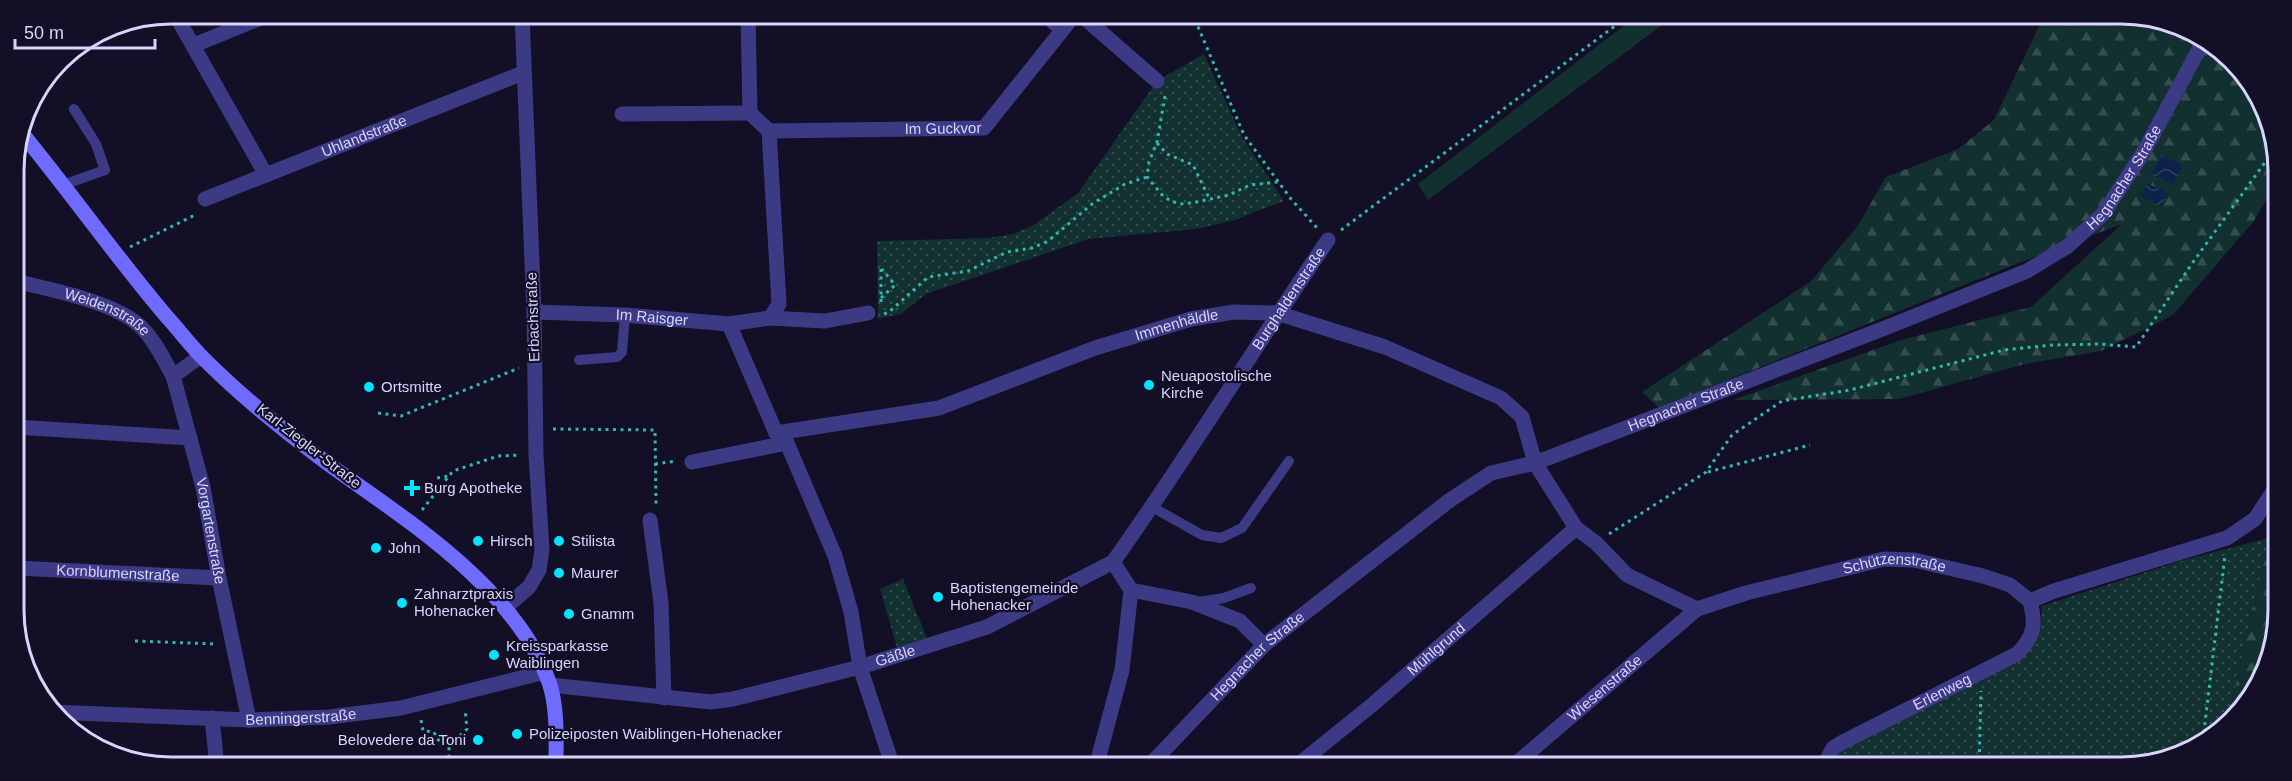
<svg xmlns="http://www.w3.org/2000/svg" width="2292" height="781" font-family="Arial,sans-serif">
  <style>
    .grass { fill: url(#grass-dots) }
    .forest { fill: url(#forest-firs) }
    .garden { fill: #12302f }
    .water { fill: url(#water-waves) }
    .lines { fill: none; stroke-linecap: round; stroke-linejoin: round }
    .path { stroke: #2fb8b0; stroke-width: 3; stroke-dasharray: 3 4.5; stroke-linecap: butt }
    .lane { stroke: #3d3a85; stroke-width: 10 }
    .street { stroke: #3d3a85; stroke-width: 15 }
    .secondary { stroke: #6f6bff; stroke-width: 15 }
    .poi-dot { fill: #00e5ff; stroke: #130f26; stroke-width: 2 }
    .labels { text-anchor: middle; stroke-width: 4.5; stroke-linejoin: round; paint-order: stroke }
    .street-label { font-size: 15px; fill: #d9d4ff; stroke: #130f26 }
    .poi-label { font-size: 15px; fill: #d9d4ff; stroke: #130f26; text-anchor: start }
    .rim { fill: none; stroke: #d9d4ff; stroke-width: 3 }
  </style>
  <defs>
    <pattern id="grass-dots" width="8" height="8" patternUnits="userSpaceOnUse" patternTransform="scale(1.5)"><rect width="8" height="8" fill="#12302f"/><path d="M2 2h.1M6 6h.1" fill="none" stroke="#344d4e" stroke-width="1.8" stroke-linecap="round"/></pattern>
    <pattern id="forest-firs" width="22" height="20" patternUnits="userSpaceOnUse" patternTransform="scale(1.5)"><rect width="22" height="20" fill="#12302f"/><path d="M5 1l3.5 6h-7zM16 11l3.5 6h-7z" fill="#344d4e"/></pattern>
    <pattern id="water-waves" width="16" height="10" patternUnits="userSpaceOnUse" patternTransform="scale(1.5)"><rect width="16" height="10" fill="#0c2248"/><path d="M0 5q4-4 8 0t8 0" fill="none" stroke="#2f4163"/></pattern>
  </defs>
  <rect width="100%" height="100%" fill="#130f26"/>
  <!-- grass -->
  <g class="grass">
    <polygon points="1204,54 1242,137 1284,201 1232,221 1196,229 1089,239 926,294 901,314 878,319 877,241 988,238 1013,234 1034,225 1078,193 1157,81"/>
    <path d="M2269 538 2228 719 2217 735 2131 767H1826L1841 743 2026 656C2039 638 2043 628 2041 606L2184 560Z"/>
    <polygon points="903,579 928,641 898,651 880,589"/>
  </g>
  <!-- forest -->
  <g class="forest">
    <polygon points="2045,14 2121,14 2172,22 2240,67 2277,150 2277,180 2254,221 2173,315 2101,351 2025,364 1899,399 1733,400 1901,340 2031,307 2122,224 2021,262 1659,408 1642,392 1810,282 1857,227 1886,177 1958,149 1994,120"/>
    <polygon points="2278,525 2278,610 2270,661 2228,719 2269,538"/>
  </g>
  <!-- garden -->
  <polygon class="garden" points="1639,14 1677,14 1428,200 1418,184"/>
  <!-- water -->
  <g class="water">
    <polygon points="2162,155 2183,166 2173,185 2151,174"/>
    <polygon points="2147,183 2168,193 2162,207 2140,196"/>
  </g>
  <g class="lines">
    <!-- path -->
    <g class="path">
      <polyline points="1190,14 1196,22 1244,135 1291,199 1318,229"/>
      <polyline points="1165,96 1157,142 1149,162 1147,177 1163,196 1171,201 1180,204 1192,203 1229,195 1250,185 1278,182"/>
      <polyline points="1157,143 1167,154 1193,165 1210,200"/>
      <polyline points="1341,230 1631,14"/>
      <polyline points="130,247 197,214"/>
      <polyline points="881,298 895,285 882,269"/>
      <polyline points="881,302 881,268"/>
      <polyline points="884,314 889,312 928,277 968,271 1007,252 1032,248 1048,241 1092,204 1125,184 1147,177"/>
      <polyline points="378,413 401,416 519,368"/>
      <polyline points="553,429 655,430 656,504"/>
      <polyline points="655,464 677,461"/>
      <polyline points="1708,472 1810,445"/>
      <polyline points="437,478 449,476"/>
      <polyline points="422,510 453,471 498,456 520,455"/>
      <polyline points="1609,534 1706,472 1732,435 1782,401 1850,390 2004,350 2052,345 2099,344 2136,347 2191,265 2276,147"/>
      <polyline points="135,641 216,644"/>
      <polyline points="421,720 423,731 434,732 437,739 449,746 449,767"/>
      <polyline points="2203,740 2225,555"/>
      <polyline points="449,746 467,729 465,709"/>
      <polyline points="476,767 539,767"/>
      <polyline points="1979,767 1981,691"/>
    </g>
    <!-- lane -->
    <g class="lane">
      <polyline points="63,185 105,170 96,144 74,109"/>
      <polyline points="579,360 617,357 622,352 625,315"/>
      <polyline points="1152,507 1202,535 1221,538 1242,528 1289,461"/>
      <polyline points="1198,602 1224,598 1251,588"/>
    </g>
    <!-- street -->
    <g class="street">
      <polyline points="175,14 266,175"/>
      <path d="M1048 14 1054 23C1060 26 1066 26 1070 20"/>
      <polyline points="1080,14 1157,81"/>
      <polyline points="194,45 271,14"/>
      <polyline points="622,114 750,113"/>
      <path id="s1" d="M769 131 984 128 1068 23"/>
      <path id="s2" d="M205 199 523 73"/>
      <path id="s3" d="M15 281C50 290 113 301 140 326 154 339 164 360 173 376"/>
      <path id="s4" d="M534 312 625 315 729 324 770 318 779 304 769 131 750 113 748 14"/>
      <polyline points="770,318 825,321 868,313"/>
      <polyline points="729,324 776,433 787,443 835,556 851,612 860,667 893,767"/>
      <path id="s5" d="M201 356 173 376 203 487 219 578 249 720"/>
      <polyline points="15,427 190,438"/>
      <path id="s6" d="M776 433 939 408 1095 348 1191 319 1234 312 1277 313 1385 347 1501 398 1522 417 1535 463 1576 528 1596 543 1627 575 1697 609"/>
      <polyline points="692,462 787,443"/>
      <polyline points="650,520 661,603 664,698"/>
      <path id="s7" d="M16 568 219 578"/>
      <polyline points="1131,590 1192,602 1240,621 1264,645"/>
      <polyline points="2030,601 2054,591 2227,538 2255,519 2278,484"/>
      <polyline points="506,607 529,587 539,570 542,550 536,455 534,312 522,14"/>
      <path id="s8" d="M550 685 711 702 733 699 860 667 987 627 1113 562"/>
      <path id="s9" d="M52 712 249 720 329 717 401 708 545 672"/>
      <polyline points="212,718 217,767"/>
      <path id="s10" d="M1096 767 1122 670 1131 590 1113 562C1188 457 1255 346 1328 240"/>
      <path id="s11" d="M1148 767 1264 645 1450 500 1491 473 1535 463 1885 328 2027 271 2068 246 2103 214 2143 153 2203 42"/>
      <path id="s12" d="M1295 767 1372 705 1576 528"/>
      <path id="s13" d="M1512 767 1697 609 1746 593 1884 559 1914 560 1983 576 2010 585 2030 601"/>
      <path id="s14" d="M1823 767 1833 748 1841 743 2017 654C2035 636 2036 624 2030 601"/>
    </g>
    <!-- secondary -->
    <path class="secondary" d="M21 132C71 193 116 257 167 317 179 330 190 345 203 358 241 396 284 431 327 463 405 519 516 588 549 682 558 708 556 741 556 767"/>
  </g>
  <!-- markers -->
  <g class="poi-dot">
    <circle cx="1149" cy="385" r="6"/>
    <circle cx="369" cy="387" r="6"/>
    <path d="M409 479h6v6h6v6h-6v6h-6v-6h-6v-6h6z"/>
    <circle cx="478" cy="541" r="6"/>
    <circle cx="559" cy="541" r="6"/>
    <circle cx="376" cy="548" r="6"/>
    <circle cx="559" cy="573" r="6"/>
    <circle cx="938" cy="597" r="6"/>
    <circle cx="402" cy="603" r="6"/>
    <circle cx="569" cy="614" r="6"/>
    <circle cx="494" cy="655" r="6"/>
    <circle cx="517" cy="734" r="6"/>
    <circle cx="478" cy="740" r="6"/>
  </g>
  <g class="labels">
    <!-- street labels -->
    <g class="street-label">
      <text dy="5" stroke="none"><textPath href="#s1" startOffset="174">Im Guckvor</textPath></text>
      <text dy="5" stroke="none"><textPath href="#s2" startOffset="171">Uhlandstraße</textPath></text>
      <text dy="5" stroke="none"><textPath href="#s11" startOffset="1164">Hegnacher Straße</textPath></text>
      <text dy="5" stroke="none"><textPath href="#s10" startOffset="531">Burghaldenstraße</textPath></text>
      <text dy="5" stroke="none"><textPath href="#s3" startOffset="98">Weidenstraße</textPath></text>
      <text transform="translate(533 317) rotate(-92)" y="5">Erbachstraße</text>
      <text dy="5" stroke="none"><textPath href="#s4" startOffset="118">Im Raisger</textPath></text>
      <text dy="5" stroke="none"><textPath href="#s6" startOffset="417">Immenhäldle</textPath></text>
      <text dy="5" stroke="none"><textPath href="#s11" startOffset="660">Hegnacher Straße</textPath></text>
      <text transform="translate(309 446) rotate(38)" y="5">Karl-Ziegler-Straße</text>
      <text dy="5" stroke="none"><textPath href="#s5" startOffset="194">Vorgartenstraße</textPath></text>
      <text dy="5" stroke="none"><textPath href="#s13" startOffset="447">Schützenstraße</textPath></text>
      <text dy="5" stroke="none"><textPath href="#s7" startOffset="102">Kornblumenstraße</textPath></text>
      <text dy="5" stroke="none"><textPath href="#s12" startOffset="184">Mühlgrund</textPath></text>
      <text dy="5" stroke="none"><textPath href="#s8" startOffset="352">Gäßle</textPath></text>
      <text dy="5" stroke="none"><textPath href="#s11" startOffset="156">Hegnacher Straße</textPath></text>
      <text dy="5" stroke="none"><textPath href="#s13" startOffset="122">Wiesenstraße</textPath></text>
      <text dy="5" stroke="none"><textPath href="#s14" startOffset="144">Erlenweg</textPath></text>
      <text dy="5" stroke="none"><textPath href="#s9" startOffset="249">Benningerstraße</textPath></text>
    </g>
    <!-- poi labels -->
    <g class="poi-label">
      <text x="1161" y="381">Neuapostolische<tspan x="1161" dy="17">Kirche</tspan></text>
      <text x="381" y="392">Ortsmitte</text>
      <text x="424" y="493">Burg Apotheke</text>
      <text x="490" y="546">Hirsch</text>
      <text x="571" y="546">Stilista</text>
      <text x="388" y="553">John</text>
      <text x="571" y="578">Maurer</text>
      <text x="950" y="593">Baptistengemeinde<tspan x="950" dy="17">Hohenacker</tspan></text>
      <text x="414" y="599">Zahnarztpraxis<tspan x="414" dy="17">Hohenacker</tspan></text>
      <text x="581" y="619">Gnamm</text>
      <text x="506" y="651">Kreissparkasse<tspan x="506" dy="17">Waiblingen</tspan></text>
      <text x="529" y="739">Polizeiposten Waiblingen-Hohenacker</text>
      <text x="466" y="745" text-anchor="end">Belovedere da Toni</text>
    </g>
  </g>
  <!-- crop -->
  <path d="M0 0H2292V781H0ZM171 24H2121A147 147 0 0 1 2268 171V610A147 147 0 0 1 2121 757H171A147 147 0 0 1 24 610V171A147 147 0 0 1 171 24Z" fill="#130f26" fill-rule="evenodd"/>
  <path class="rim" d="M171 24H2121A147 147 0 0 1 2268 171V610A147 147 0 0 1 2121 757H171A147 147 0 0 1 24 610V171A147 147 0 0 1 171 24Z"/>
  <!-- scale -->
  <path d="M15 39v9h140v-9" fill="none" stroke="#d9d4ff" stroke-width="3"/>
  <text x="24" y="39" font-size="18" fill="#d9d4ff" stroke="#130f26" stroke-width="4.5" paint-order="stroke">50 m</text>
</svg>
